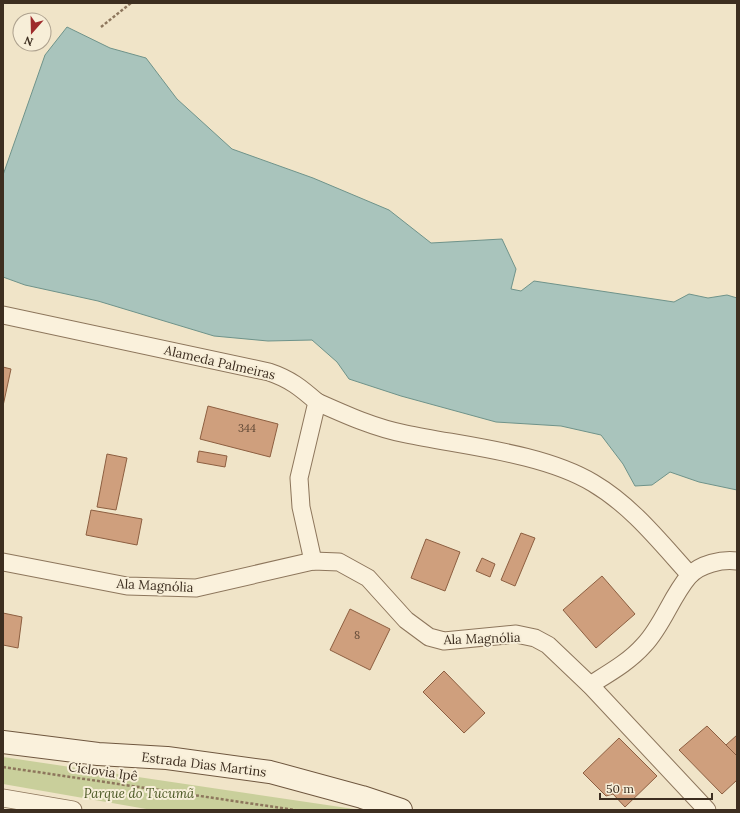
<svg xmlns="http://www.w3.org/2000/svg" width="740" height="813" font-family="Lora,serif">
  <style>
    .green { fill: #c9cf9b }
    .water { fill: #a9c4bc; stroke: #6f938a }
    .building { fill: #cf9f7d; stroke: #8d5f41 }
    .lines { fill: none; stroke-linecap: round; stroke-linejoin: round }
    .street-casing { stroke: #8d765c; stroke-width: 19 }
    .secondary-casing { stroke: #6f573f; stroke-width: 24 }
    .path { stroke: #8d765c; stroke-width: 2.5; stroke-dasharray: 3 2; stroke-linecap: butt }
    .street { stroke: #faf1dc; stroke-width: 17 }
    .secondary { stroke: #faf1dc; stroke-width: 22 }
    .labels { text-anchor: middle; stroke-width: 4; stroke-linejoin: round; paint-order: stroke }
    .number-label { font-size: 11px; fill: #624a37 }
    .street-label { font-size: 13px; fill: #3d2e20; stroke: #f7eed8 }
    .park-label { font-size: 13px; font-style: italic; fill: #4d5a26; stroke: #f7eed8 }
  </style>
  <rect width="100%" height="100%" fill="#f0e4c8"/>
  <!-- green -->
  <polygon class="green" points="3,757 354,809 356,810 152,810 3,784"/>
  <!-- water -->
  <polygon class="water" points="67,27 110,48 146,58 177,99 232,149 313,178 389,210 431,243 502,239 516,269 511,289 521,291 534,281 674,302 689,294 708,298 727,295 737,298 737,490 699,482 670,472 652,485 635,486 623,464 601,435 561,426 496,422 401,396 349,379 337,362 312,340 268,341 214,336 98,301 25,285 3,277 3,175 45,55"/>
  <!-- building -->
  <g class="building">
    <polygon points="3,367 11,369 3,406"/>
    <polygon points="208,406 278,424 270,457 200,439"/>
    <polygon points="199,451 227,456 225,467 197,462"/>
    <polygon points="107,454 127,458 116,510 97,507"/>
    <polygon points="91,510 142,519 137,545 86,535"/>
    <polygon points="521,533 535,538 515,586 501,580"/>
    <polygon points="426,539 460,552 445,591 411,578"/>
    <polygon points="482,558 495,564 490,577 476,571"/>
    <polygon points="602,576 635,614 596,648 563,610"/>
    <polygon points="350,609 390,629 370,670 330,650"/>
    <polygon points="3,613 22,617 18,648 3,645"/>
    <polygon points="444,671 485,713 464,733 423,692"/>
    <polygon points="707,726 737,756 737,780 722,794 679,750"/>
    <polygon points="737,735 737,756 726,745"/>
    <polygon points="619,738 657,776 625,807 613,794 606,796 583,773"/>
  </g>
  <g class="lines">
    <!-- street casing -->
    <g class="street-casing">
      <g id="street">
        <path d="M3 315 269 372C290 379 301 388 317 402L299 478 301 507 313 561"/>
        <path d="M317 402C346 415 375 428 406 434 463 446 543 453 593 483 632 506 660 542 690 575"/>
        <polyline points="3,562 127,586 196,588 313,561 339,562 368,578 406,620 429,637 444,641 516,634 535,638 548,645 590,685 707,810"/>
        <path d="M590 685C609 673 629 662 644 645 663 625 671 597 689 576 700 564 722 559 737 561"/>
        <polyline points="3,798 73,810"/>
      </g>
    </g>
    <!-- secondary casing -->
    <g class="secondary-casing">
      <polyline id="secondary" points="3,742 98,754 167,758 270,772 362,797 401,810"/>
    </g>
    <!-- path -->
    <g class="path">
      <polyline points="101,27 131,3"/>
      <polyline points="3,767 295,810"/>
    </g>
    <!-- street -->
    <use href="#street" class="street"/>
    <!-- secondary -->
    <use href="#secondary" class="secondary"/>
  </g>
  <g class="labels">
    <!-- number labels -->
    <g class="number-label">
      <text x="247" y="432">344</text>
      <text x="357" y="639">8</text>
    </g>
    <!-- street labels -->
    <g class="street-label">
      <text transform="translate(220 362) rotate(13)" y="5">Alameda Palmeiras</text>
      <text transform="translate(155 585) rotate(3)" y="5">Ala Magnólia</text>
      <text transform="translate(482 638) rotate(-2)" y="5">Ala Magnólia</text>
      <text transform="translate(204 764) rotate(7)" y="5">Estrada Dias Martins</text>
      <text transform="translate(103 771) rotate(8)" y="5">Ciclovia Ipê</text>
    </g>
    <!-- park labels -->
    <g class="park-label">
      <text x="139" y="798">Parque do Tucumã</text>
    </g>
  </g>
  <!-- border -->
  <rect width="740" height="813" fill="none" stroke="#3d2e20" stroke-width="8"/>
  <!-- north arrow -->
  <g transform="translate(32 32) rotate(200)"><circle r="19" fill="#f7eed8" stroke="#ada18e"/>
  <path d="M0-3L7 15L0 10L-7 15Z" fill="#9e2a2b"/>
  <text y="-6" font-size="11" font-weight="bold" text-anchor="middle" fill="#3d2e20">N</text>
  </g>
  <!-- scale -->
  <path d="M600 793v6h112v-6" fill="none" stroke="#3d2e20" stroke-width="2"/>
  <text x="606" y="793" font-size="12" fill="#3d2e20" stroke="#f7eed8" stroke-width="3" paint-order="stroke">50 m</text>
</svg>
